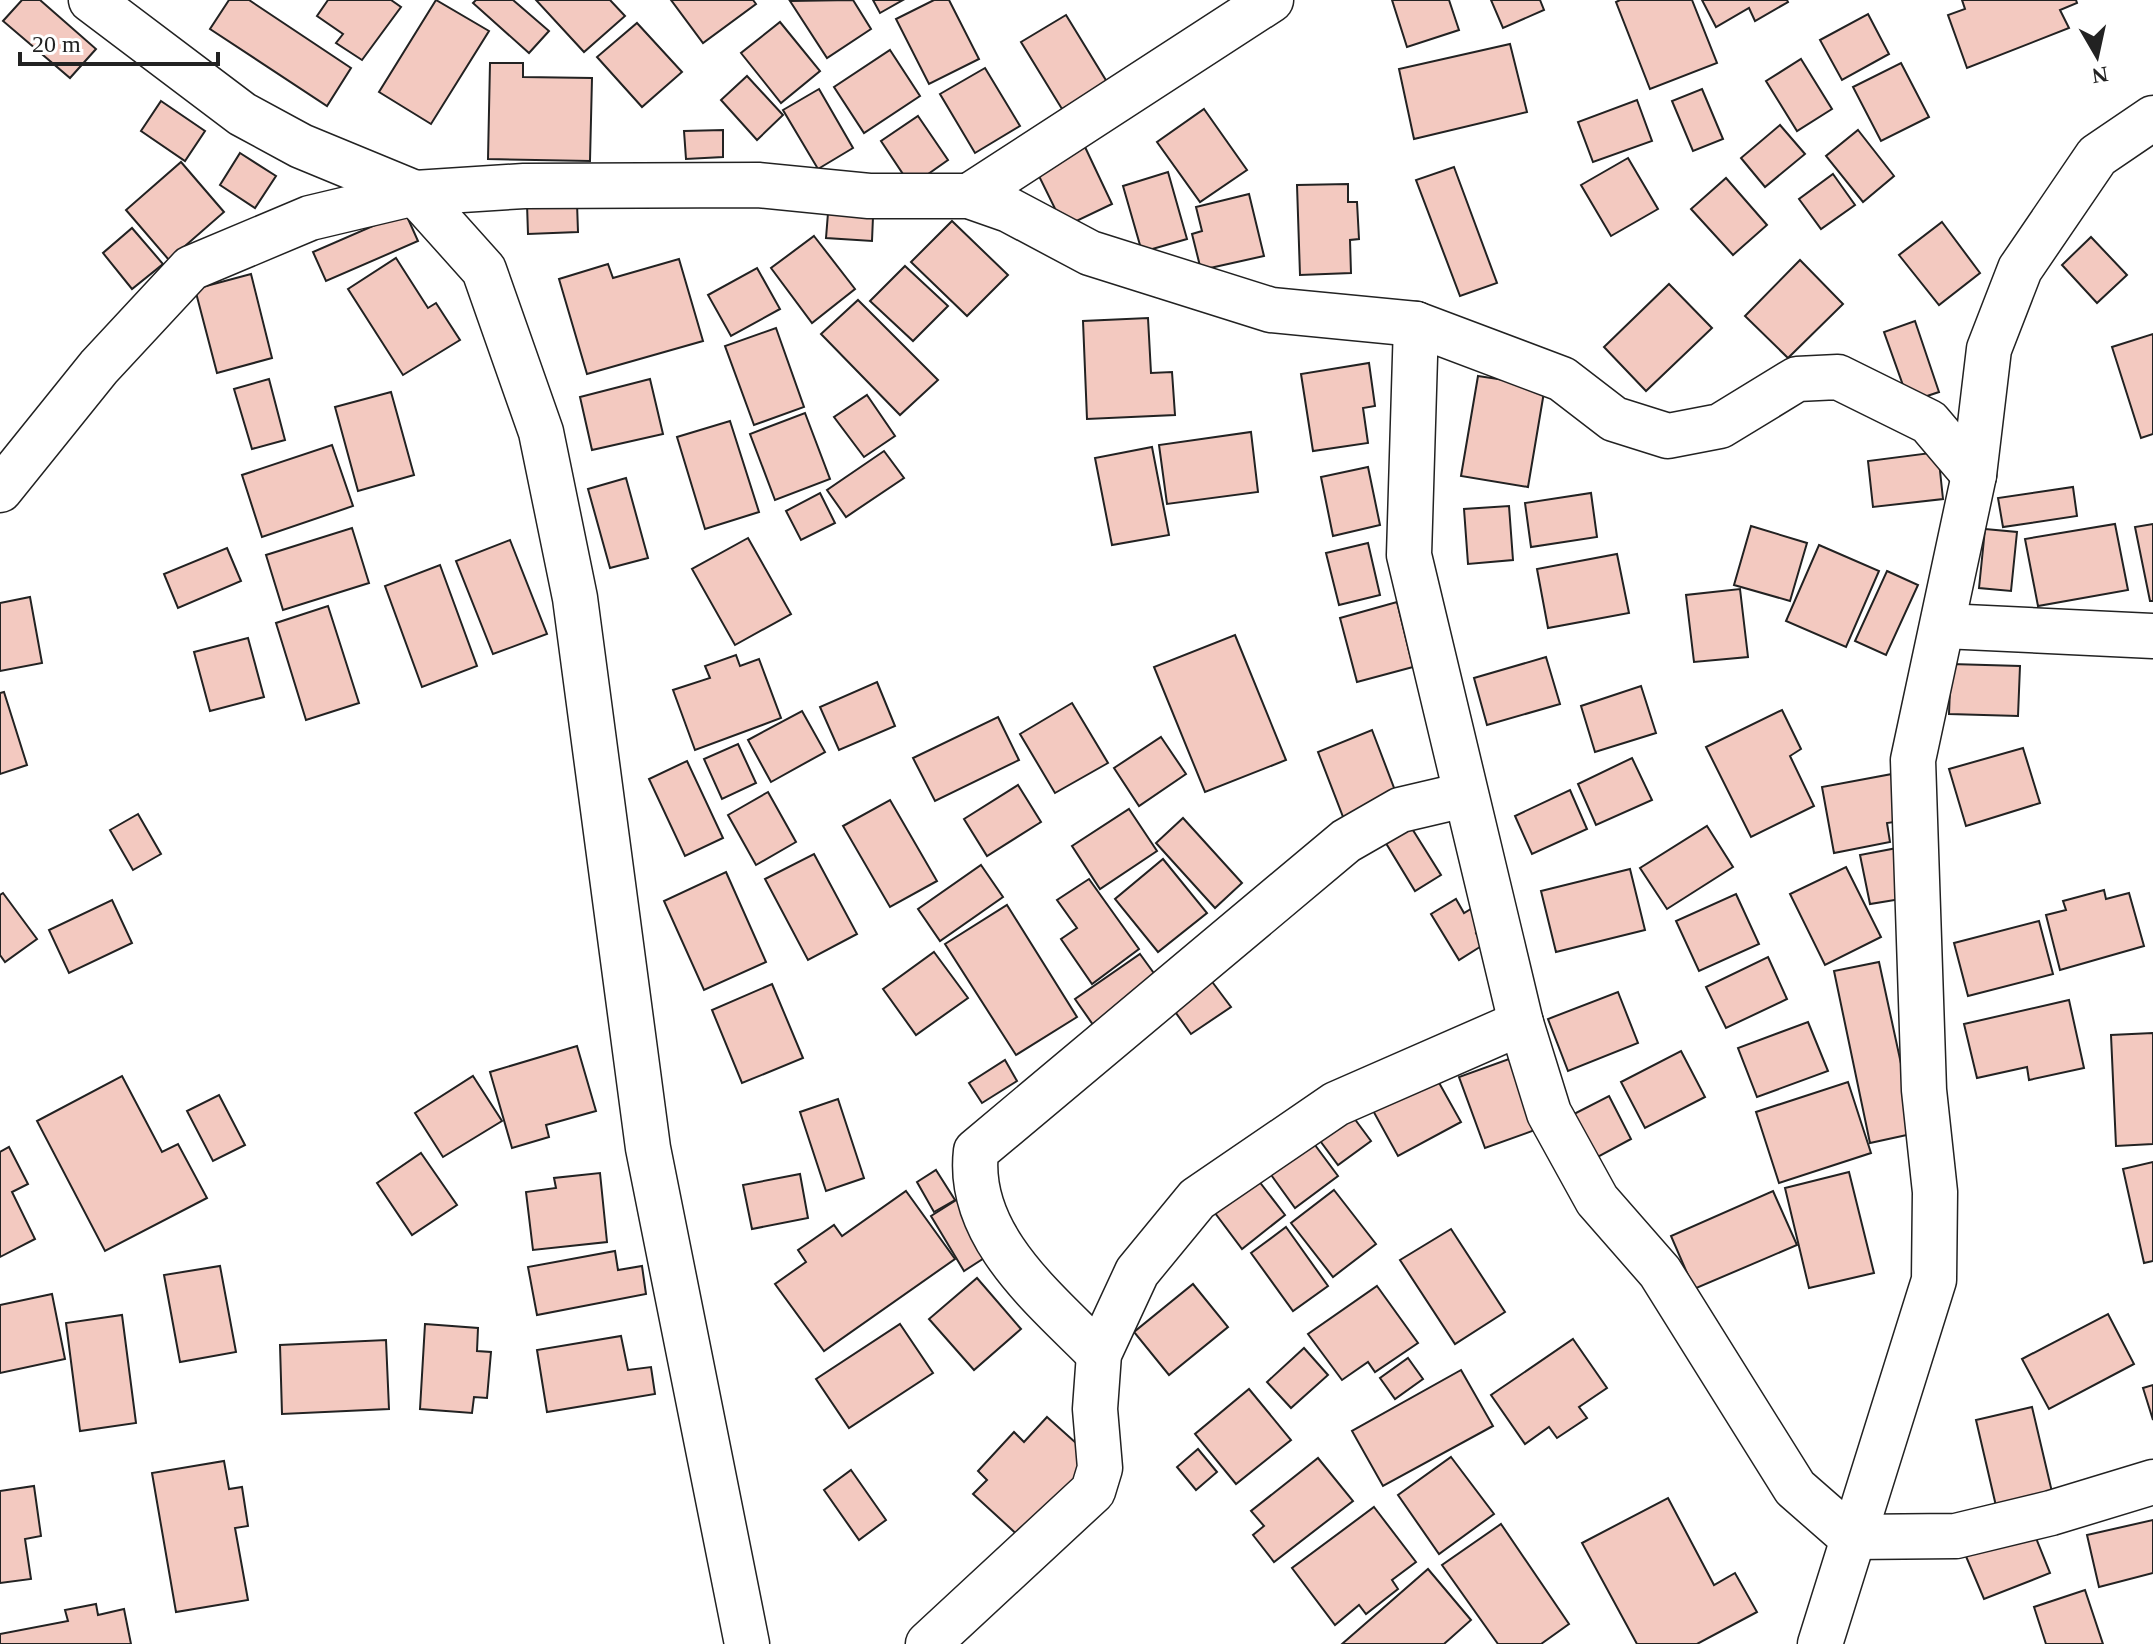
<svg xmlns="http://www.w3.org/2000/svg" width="2153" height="1644" font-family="Georgia,serif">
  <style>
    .building { fill: #f3c9c0; stroke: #222; stroke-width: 2 }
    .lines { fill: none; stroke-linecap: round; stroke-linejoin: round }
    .minor-casing { stroke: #222; stroke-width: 47 }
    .minor { stroke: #fff; stroke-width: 44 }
  </style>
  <rect width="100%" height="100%" fill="#fff"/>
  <!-- building -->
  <g class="building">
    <polygon points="22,0 40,0 96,49 70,78 3,21"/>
    <polygon points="229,0 249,0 351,68 327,106 210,29"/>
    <polygon points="328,0 391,0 401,7 362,60 336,43 343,34 317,16"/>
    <polygon points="436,0 489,31 431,124 379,92"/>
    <polygon points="476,0 513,0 549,31 529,53 473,3"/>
    <polygon points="536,0 610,0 625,16 584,52"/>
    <polygon points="671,0 753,0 756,4 703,43"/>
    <polygon points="853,0 871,29 827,58 790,1"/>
    <polygon points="873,0 903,0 880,13"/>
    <polygon points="934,0 949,0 979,59 929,84 896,19"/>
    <polygon points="1392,0 1449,0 1459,30 1407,47"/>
    <polygon points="1491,0 1540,0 1544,10 1503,28"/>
    <polygon points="1620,0 1692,0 1717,63 1650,89 1616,2"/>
    <polygon points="1702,0 1787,0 1788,2 1755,21 1749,8 1716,27"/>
    <polygon points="1962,0 2076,0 2077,3 2060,10 2069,28 1967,68 1948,15 1965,9"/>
    <polygon points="1868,14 1889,54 1842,80 1820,40"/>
    <polygon points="1066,15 1107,82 1062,109 1021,42"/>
    <polygon points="780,22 820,71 781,103 741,53"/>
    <polygon points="637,23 682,72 642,107 597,57"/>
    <polygon points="1510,44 1527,112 1414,139 1399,69"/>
    <polygon points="890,50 920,96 864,133 834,87"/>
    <polygon points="1801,59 1832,109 1797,131 1766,81"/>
    <polygon points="490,63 523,63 523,77 592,78 590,161 488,159"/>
    <polygon points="1901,63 1929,117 1881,141 1853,87"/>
    <polygon points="985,68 1020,126 975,153 940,94"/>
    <polygon points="747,76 783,115 757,140 721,100"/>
    <polygon points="819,89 853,148 818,169 783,110"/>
    <polygon points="1702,89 1723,139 1693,151 1672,101"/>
    <polygon points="1637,100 1652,141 1593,162 1578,122"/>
    <polygon points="161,101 205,131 185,161 141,131"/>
    <polygon points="1204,109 1247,170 1200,202 1157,142"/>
    <polygon points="918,116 948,160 911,186 881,141"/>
    <polygon points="1780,125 1805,154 1765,187 1741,158"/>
    <polygon points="723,130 723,157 686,159 684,131"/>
    <polygon points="1858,130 1894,176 1863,202 1826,156"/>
    <polygon points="1085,147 1112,204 1064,227 1036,170"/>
    <polygon points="240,153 276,176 255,208 220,185"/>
    <polygon points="1628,158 1658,209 1611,236 1581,185"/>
    <polygon points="181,162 224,212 169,260 126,210"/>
    <polygon points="1454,167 1497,283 1460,296 1416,180"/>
    <polygon points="1168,172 1187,239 1142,252 1123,186"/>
    <polygon points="1833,174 1855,205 1821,229 1799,199"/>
    <polygon points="1726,178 1767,225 1733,255 1691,209"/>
    <polygon points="1348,184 1348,202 1357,202 1359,239 1350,240 1351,273 1300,275 1297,185"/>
    <polygon points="1249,194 1264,256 1201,270 1192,234 1202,231 1196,207"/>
    <polygon points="577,203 578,232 528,234 527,204"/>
    <polygon points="405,212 418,241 326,281 313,252"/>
    <polygon points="828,213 873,217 872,241 826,238"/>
    <polygon points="952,221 1008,275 967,316 911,262"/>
    <polygon points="1942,222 1980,273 1939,305 1899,255"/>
    <polygon points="132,228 163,264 132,289 103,253"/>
    <polygon points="814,236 855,289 812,323 771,268"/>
    <polygon points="2091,237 2127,275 2097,303 2062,265"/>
    <polygon points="396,258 428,308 436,303 460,340 403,375 348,289"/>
    <polygon points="679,259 703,341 587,374 559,279 608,264 613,278"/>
    <polygon points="1800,260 1843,304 1788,358 1745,316"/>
    <polygon points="905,266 948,306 913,341 870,301"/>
    <polygon points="757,268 780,309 731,336 708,295"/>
    <polygon points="251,274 272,358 217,373 195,289"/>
    <polygon points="1669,284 1712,328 1646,391 1604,347"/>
    <polygon points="858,300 938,380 900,415 821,334"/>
    <polygon points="1148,318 1151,373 1172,372 1175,415 1087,419 1083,321"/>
    <polygon points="1915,321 1939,392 1909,402 1884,332"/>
    <polygon points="776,328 804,407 754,425 725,346"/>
    <polygon points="2153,334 2153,434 2141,438 2112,347"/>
    <polygon points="1369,363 1375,406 1363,408 1368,443 1313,451 1301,374"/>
    <polygon points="1478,376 1545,386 1528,487 1461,476"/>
    <polygon points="269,379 285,440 252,449 234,389"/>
    <polygon points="650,379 663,434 592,450 580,397"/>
    <polygon points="391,392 414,475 358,491 335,407"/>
    <polygon points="867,395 895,436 864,457 834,417"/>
    <polygon points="805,413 830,479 775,500 750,434"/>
    <polygon points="730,421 759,512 705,529 677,437"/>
    <polygon points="1251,432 1258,492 1167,504 1159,445"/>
    <polygon points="332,445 353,506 262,537 242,475"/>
    <polygon points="1152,447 1169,535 1112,545 1095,458"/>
    <polygon points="884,451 904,478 846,517 827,490"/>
    <polygon points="1938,452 1943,499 1873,507 1868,461"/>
    <polygon points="1368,467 1380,525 1333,536 1321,477"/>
    <polygon points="626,478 648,558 610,568 588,489"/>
    <polygon points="2073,487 2077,516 2003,527 1998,498"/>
    <polygon points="820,493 835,523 801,540 786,511"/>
    <polygon points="1591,493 1597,537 1531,547 1525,503"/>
    <polygon points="1509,506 1513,560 1468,564 1464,509"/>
    <polygon points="2115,524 2128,590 2038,606 2025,539"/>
    <polygon points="2153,524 2153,601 2150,601 2135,527"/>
    <polygon points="1751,526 1807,543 1790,601 1734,585"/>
    <polygon points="352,528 369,583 283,610 266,555"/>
    <polygon points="1985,529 2017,532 2011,591 1979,588"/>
    <polygon points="748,538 791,614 735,645 692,569"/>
    <polygon points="510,540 547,634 493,654 456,561"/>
    <polygon points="1368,543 1380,595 1339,605 1326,553"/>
    <polygon points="1819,545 1879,571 1846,647 1786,621"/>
    <polygon points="227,548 241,581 178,608 164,574"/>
    <polygon points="1617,554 1629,613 1548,628 1537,569"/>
    <polygon points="440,565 477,666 422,687 385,586"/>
    <polygon points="1887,571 1918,585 1886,655 1855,641"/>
    <polygon points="1740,589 1748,657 1694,662 1686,595"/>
    <polygon points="30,597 42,663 0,671 0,603"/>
    <polygon points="1397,602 1413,667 1357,682 1340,618"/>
    <polygon points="328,606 359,703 306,720 276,623"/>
    <polygon points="1235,635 1286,760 1205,792 1154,667"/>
    <polygon points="248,638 264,697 210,711 194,652"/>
    <polygon points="736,655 740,666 759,659 781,718 695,750 673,690 710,678 705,666"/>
    <polygon points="1546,657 1560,704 1487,725 1474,678"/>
    <polygon points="1951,664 2020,666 2018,716 1949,714"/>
    <polygon points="877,682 895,726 839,750 820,707"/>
    <polygon points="1641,686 1656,733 1595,752 1581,706"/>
    <polygon points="4,692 27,765 0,774 0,693"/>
    <polygon points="1072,703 1108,763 1055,793 1020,734"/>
    <polygon points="1782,710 1801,749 1790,756 1814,806 1751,837 1706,747"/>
    <polygon points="802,711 825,752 771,782 748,740"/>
    <polygon points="998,717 1019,760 935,801 913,758"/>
    <polygon points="1372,730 1399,801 1345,822 1318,752"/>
    <polygon points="1161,737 1186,774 1139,806 1114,768"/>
    <polygon points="738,744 756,783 722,799 704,759"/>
    <polygon points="2023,748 2040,803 1966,826 1949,769"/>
    <polygon points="1632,758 1652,800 1596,825 1578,784"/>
    <polygon points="687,761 723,838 685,856 649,779"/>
    <polygon points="1892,774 1901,821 1887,823 1890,842 1834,853 1822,787"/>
    <polygon points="1018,785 1041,822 987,856 964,819"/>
    <polygon points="1570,790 1587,829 1532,854 1515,816"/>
    <polygon points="768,792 796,842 756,865 728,815"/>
    <polygon points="890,800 937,881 890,907 843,826"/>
    <polygon points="1129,809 1157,851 1100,889 1072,846"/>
    <polygon points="138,814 161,854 133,870 110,830"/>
    <polygon points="1183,818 1242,883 1215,908 1156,843"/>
    <polygon points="1406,819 1441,875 1415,891 1381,835"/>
    <polygon points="1707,826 1733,867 1667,909 1640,868"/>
    <polygon points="1897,848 1907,898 1870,904 1860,855"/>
    <polygon points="814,854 857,934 808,960 765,879"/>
    <polygon points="1163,859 1207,913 1158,952 1115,899"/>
    <polygon points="981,865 1003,897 940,941 918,909"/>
    <polygon points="1846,867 1881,937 1825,965 1790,894"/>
    <polygon points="1630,869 1645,930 1556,952 1541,891"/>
    <polygon points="726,872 766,962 704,990 664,901"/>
    <polygon points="1089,879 1139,949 1092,984 1061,939 1077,928 1057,900"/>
    <polygon points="2104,890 2106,899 2129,893 2144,946 2060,970 2046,915 2066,910 2063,901"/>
    <polygon points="3,893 37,939 5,962 0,955 0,895"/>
    <polygon points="1736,894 1759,944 1699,971 1676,921"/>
    <polygon points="1456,899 1464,913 1474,907 1486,927 1476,933 1483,945 1459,960 1431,914"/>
    <polygon points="112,900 132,943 69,973 49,930"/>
    <polygon points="1007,905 1077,1017 1016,1055 945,944"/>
    <polygon points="2039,921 2053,974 1968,996 1954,943"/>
    <polygon points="934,952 968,998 916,1035 883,989"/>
    <polygon points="1140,954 1161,983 1096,1029 1075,999"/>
    <polygon points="1768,957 1787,999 1726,1028 1706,987"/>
    <polygon points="1879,962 1916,1133 1870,1143 1834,971"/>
    <polygon points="1210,979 1231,1007 1191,1034 1171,1006"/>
    <polygon points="772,984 803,1058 742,1083 712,1010"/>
    <polygon points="1618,992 1638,1043 1568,1071 1548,1019"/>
    <polygon points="2069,1000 2084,1068 2029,1080 2027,1067 1977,1078 1964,1024"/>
    <polygon points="1808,1022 1828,1071 1757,1097 1738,1048"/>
    <polygon points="2153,1033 2153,1144 2116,1146 2111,1035"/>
    <polygon points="577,1046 596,1111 546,1125 549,1137 512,1148 490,1072"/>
    <polygon points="1681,1051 1705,1097 1645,1128 1621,1082"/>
    <polygon points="1509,1059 1535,1130 1485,1148 1459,1077"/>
    <polygon points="1005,1060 1017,1081 982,1103 969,1083"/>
    <polygon points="1433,1072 1461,1122 1398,1156 1371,1107"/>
    <polygon points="122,1076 162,1152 178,1144 207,1198 105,1251 37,1121"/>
    <polygon points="473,1076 502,1121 443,1157 415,1113"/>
    <polygon points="1848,1082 1871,1153 1779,1183 1756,1112"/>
    <polygon points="219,1095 245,1145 213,1161 187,1111"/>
    <polygon points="1609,1096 1631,1139 1594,1159 1572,1115"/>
    <polygon points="838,1099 864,1178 826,1191 800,1112"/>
    <polygon points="1351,1114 1371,1141 1338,1165 1318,1138"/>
    <polygon points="1312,1141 1338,1176 1295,1208 1269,1172"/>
    <polygon points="9,1147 28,1184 12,1192 35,1239 0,1257 0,1152"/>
    <polygon points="421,1153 457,1205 412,1235 377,1183"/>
    <polygon points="2153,1162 2153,1261 2144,1263 2123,1169"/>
    <polygon points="936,1170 955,1200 934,1212 917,1182"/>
    <polygon points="1849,1172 1874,1273 1809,1288 1785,1188"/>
    <polygon points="600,1173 607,1242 533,1250 526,1192 556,1188 554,1178"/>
    <polygon points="800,1174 808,1218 752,1229 743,1185"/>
    <polygon points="1255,1176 1285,1215 1242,1249 1212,1209"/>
    <polygon points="1334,1190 1376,1244 1333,1277 1291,1223"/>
    <polygon points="906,1191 955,1259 824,1351 775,1284 806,1262 798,1250 834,1225 842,1236"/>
    <polygon points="1773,1191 1797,1245 1694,1289 1671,1236"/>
    <polygon points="958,1199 992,1253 964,1271 931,1216"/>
    <polygon points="1286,1227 1328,1286 1293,1311 1251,1253"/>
    <polygon points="1451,1229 1505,1312 1455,1344 1400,1260"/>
    <polygon points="615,1251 618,1270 642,1266 646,1294 537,1315 528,1267"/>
    <polygon points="220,1266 236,1352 180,1362 164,1275"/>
    <polygon points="977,1278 1021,1329 974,1370 929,1319"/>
    <polygon points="1193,1284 1228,1327 1169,1375 1134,1332"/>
    <polygon points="1377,1286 1418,1343 1375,1372 1368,1362 1342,1380 1308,1334"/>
    <polygon points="52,1294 65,1359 0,1373 0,1305"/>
    <polygon points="2108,1314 2134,1364 2049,1409 2022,1359"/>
    <polygon points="122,1315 136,1423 80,1431 66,1323"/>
    <polygon points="425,1324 478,1328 477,1351 491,1352 487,1398 474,1397 472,1413 420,1409"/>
    <polygon points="900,1324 933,1373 849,1428 816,1379"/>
    <polygon points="621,1336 628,1370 651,1367 655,1394 547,1412 537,1350"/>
    <polygon points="1573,1339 1607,1388 1579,1407 1587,1418 1557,1438 1549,1427 1525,1444 1491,1395"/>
    <polygon points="386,1340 389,1409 282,1414 280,1345"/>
    <polygon points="1304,1348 1328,1375 1291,1408 1267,1382"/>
    <polygon points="1408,1358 1423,1379 1395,1399 1380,1378"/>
    <polygon points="1461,1370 1493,1426 1383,1486 1352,1431"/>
    <polygon points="2153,1385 2153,1420 2143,1388"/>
    <polygon points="1249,1389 1291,1440 1236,1484 1195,1434"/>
    <polygon points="2032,1407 2052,1492 1996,1506 1976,1420"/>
    <polygon points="1047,1417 1095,1460 1022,1539 973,1494 987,1480 978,1471 1014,1432 1024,1442"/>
    <polygon points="1198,1449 1217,1472 1196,1490 1177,1467"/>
    <polygon points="1451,1457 1494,1514 1439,1554 1398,1495"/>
    <polygon points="1318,1458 1353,1501 1274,1562 1253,1535 1264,1526 1251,1511"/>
    <polygon points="224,1461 229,1489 242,1487 248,1526 235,1528 248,1600 176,1612 152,1473"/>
    <polygon points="851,1470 886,1520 859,1540 824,1490"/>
    <polygon points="34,1486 41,1536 25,1539 31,1579 0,1583 0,1491"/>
    <polygon points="1668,1498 1714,1585 1735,1573 1757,1612 1697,1644 1637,1644 1582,1543"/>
    <polygon points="1374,1507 1416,1562 1392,1580 1398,1589 1366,1614 1359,1605 1335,1625 1292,1568"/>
    <polygon points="2153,1520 2153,1573 2099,1587 2087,1535"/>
    <polygon points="1501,1524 1569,1624 1541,1644 1498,1644 1442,1565"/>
    <polygon points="2032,1528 2050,1573 1984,1599 1965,1554"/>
    <polygon points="1428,1569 1471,1620 1444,1644 1342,1644"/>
    <polygon points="2085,1590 2103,1644 2046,1644 2034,1607"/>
    <polygon points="96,1604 98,1615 124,1609 131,1644 0,1644 0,1634 68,1621 65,1610"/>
  </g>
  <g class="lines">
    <!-- minor casing -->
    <g class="minor-casing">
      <g id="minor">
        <polyline points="91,0 242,114 301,146 415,193 484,270 541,432 575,598 648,1148 747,1644"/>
        <polyline points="969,196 1271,0"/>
        <polyline points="1416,324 1409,555 1521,1023 1549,1113 1597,1200 1660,1272 1795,1488 1851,1537 1956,1536 2051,1513 2153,1482"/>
        <polyline points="0,490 99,367 191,268 310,218 415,193 524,186 758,185 869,196 969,196 1009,210 1090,253 1271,310 1416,324 1562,379 1614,419 1668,436 1720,426 1797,379 1838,377 1929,422 1974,475"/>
        <polyline points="1944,626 2153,636"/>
        <path d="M1099 1354C1045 1299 966 1236 976 1151L1346 841 1400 810 1464 795"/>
        <polyline points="928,1644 1093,1491 1100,1468 1095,1409 1099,1354 1137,1272 1197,1199 1336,1104 1521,1023"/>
        <polyline points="1820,1644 1934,1280 1935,1192 1924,1090 1913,760 1974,475 1989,349 2020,269 2097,156 2153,118"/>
      </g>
    </g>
    <!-- minor -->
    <use href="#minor" class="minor"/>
  </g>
  <!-- north arrow -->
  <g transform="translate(2097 56) rotate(171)" stroke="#ffffff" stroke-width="6" paint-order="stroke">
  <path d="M0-6L14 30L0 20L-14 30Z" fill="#222222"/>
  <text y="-12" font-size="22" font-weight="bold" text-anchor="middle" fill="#222222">N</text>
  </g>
  <!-- scale -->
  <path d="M20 52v12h198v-12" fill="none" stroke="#222222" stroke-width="4"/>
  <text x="32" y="52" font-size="24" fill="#222222" stroke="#ffffff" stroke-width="6" paint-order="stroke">20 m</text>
</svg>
